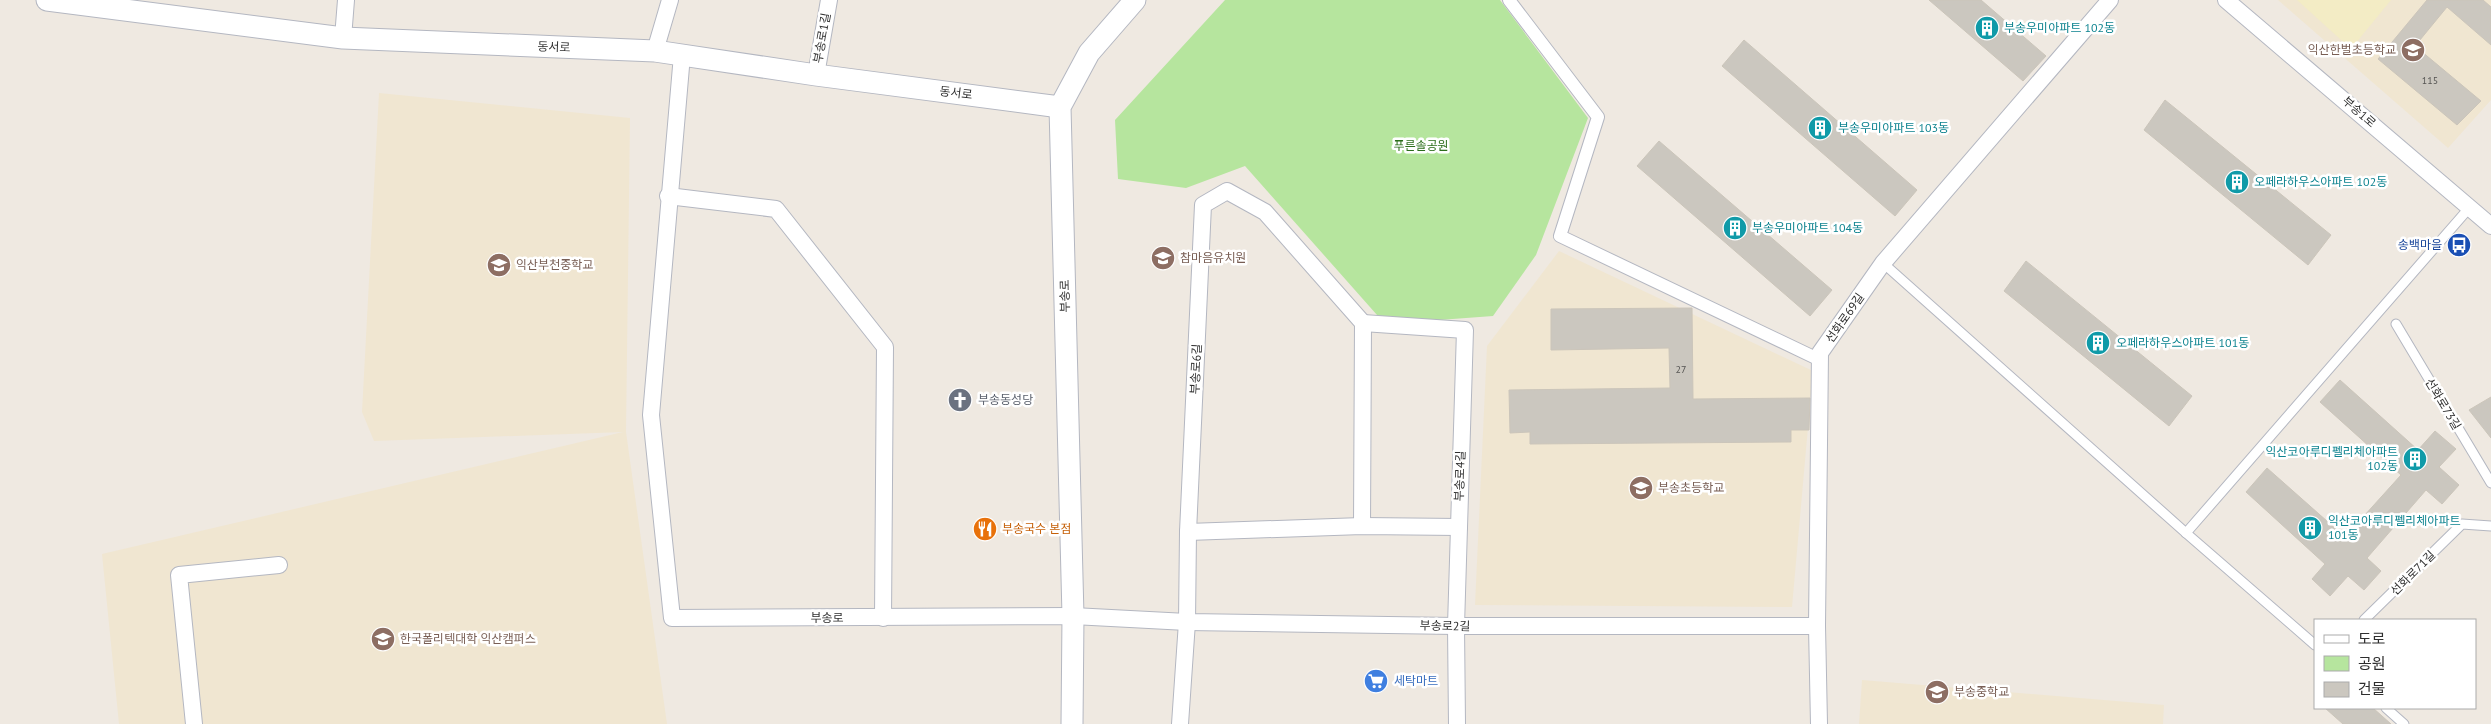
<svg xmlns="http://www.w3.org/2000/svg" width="2491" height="724" font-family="'PT Sans','Noto Sans KR',sans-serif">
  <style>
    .education { fill: #f0e6d1 }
    .green { fill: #b6e59e }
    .sand { fill: #f3ecc5 }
    .building { fill: #cbc7bf; stroke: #cbc5ba }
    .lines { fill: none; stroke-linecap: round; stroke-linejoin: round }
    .service-casing { stroke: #b4b7c1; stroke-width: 11 }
    .pedestrian-casing { stroke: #b4b7c1; stroke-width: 14 }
    .minor-casing { stroke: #b4b7c1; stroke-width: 18 }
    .tertiary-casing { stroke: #b4b7c1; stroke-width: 23 }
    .service { stroke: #fff; stroke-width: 9 }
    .pedestrian { stroke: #fff; stroke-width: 12 }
    .minor { stroke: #fff; stroke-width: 16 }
    .tertiary { stroke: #fff; stroke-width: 21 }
    .labels { text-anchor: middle; stroke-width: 5; stroke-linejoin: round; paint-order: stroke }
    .number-label { font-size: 10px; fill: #555452 }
    .culture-label { font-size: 12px; fill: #0d838f; stroke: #fff; text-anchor: start }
    .street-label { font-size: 12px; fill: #2e2e2e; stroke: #fff }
    .education-label { font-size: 12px; fill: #785e54; stroke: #fff; text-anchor: start }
    .park-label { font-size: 12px; fill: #2c6e1b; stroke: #fff }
    .transit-label { font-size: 12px; fill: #164399; stroke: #fff; text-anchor: end }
    .worship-label { font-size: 12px; fill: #5b616d; stroke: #fff; text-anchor: start }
    .food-label { font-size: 12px; fill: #c56008; stroke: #fff; text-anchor: start }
    .shop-label { font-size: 12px; fill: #366cbe; stroke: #fff; text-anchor: start }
  </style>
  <rect width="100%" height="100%" fill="#efe9e1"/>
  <!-- education -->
  <g class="education">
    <polygon points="2278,0 2491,0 2491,100 2448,148"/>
    <polygon points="379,93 630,118 626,432 667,724 119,724 102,554 623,432 374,441 362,412"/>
    <polygon points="1559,251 1813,371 1792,607 1475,605 1487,346"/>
    <polygon points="1862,680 2164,705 2163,724 1859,724"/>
  </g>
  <!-- green -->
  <polygon class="green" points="1225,0 1500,0 1588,118 1536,255 1493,316 1385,324 1245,166 1186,188 1118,179 1115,120"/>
  <!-- sand -->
  <polygon class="sand" points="2297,0 2391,0 2351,49"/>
  <!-- building -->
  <g class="building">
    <polygon points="1929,0 1981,0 2046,56 2023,81"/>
    <polygon points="2427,0 2483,0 2491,7 2491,45 2447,7 2415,46 2481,101 2457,125 2378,59"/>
    <polygon points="1744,40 1917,190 1895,216 1722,66"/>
    <polygon points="2165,100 2331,235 2308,265 2144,130"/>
    <polygon points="1659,141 1832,290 1810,316 1637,166"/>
    <polygon points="2026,261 2192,396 2169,426 2004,291"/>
    <polygon points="1692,308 1693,399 1810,398 1809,430 1791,430 1791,442 1530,444 1530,432 1510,433 1509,390 1670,388 1669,348 1551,350 1551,309"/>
    <polygon points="2340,380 2418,450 2435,431 2456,449 2439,467 2459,485 2442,504 2426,490 2367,558 2381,571 2364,590 2348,576 2330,596 2312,579 2325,564 2246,492 2267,468 2345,537 2401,475 2320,402"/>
    <polygon points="2491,397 2491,438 2469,410"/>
    <polygon points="2325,708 2373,708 2391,724 2343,724"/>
  </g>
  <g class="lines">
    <!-- service casing -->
    <g class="service-casing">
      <g id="service">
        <polyline points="1883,263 2186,533 2315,645"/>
        <polyline points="2396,324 2491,483"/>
        <polyline points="2186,533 2470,207"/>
        <polyline points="2364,620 2462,524 2491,526"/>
        <polyline points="2386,708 2404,724"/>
      </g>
    </g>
    <!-- pedestrian casing -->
    <g class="pedestrian-casing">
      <polyline id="pedestrian" points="1509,0 1598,117 1560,236 1820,360"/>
    </g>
    <!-- minor casing -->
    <g class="minor-casing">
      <g id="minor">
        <polyline points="2226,0 2491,226"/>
        <polyline points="343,38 346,0"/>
        <polyline points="655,51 670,0"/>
        <polyline points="682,55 651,415 672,618 1073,616 1187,622 1456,626 1817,626"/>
        <polyline points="816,75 829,0"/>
        <polyline points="668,196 776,209 885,347 883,618"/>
        <polyline points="1363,323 1465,330 1456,626 1457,724"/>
        <polyline points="1188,532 1362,526 1459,527"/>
        <polyline points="194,724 179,575 279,565"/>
        <polyline points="1180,724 1187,622 1188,532 1203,205 1227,191 1265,212 1363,323 1362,526"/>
        <polyline points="1819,724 1817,626 1820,353 1883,263 2110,0"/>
      </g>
    </g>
    <!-- tertiary casing -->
    <g class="tertiary-casing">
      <g id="tertiary">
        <polyline points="47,0 343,38 655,51 816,75 1060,107"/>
        <polyline points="1072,724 1073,616 1060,107 1089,53 1135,0"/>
      </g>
    </g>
    <!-- service -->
    <use href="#service" class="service"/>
    <!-- pedestrian -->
    <use href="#pedestrian" class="pedestrian"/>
    <!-- minor -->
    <use href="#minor" class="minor"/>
    <!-- tertiary -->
    <use href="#tertiary" class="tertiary"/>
  </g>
  <!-- icons -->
  <defs>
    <g id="building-disc" transform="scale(1.25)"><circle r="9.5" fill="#0f9aa8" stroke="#fff"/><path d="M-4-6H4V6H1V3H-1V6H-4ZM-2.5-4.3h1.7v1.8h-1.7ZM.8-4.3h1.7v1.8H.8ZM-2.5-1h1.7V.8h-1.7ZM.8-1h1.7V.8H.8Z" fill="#fff"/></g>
    <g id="school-disc" transform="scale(1.25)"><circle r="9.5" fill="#8d6e63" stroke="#fff"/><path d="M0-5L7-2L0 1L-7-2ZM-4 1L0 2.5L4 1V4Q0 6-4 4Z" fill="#fff"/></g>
    <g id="bus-disc" transform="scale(1.25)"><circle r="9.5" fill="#1a4fb4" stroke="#fff"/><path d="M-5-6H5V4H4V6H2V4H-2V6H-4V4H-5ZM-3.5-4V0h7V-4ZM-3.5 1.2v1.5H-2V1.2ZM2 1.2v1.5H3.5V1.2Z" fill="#fff"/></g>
    <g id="church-disc" transform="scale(1.25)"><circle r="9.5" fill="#6b7280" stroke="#fff"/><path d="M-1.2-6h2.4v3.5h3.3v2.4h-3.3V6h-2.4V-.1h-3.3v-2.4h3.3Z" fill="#fff"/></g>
    <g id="restaurant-disc" transform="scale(1.25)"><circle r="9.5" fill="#e8710a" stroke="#fff"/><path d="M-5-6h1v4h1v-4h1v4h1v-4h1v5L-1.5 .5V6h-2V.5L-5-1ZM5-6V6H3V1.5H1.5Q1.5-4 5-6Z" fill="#fff"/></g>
    <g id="university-disc" transform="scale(1.25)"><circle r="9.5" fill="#8d6e63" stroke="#fff"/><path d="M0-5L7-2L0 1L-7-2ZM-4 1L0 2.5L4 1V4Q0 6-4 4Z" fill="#fff"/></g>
    <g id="supermarket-disc" transform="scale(1.25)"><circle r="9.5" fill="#3f7fe0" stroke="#fff"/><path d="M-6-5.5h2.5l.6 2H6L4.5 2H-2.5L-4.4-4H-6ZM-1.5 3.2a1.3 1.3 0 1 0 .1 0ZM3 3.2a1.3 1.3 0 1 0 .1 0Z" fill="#fff"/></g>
  </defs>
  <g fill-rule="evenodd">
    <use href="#building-disc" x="1987" y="28"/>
    <use href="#school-disc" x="2413" y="50"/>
    <use href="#building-disc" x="1820" y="128"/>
    <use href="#building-disc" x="2237" y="182"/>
    <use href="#building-disc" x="1735" y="228"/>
    <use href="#bus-disc" x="2459" y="245"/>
    <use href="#school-disc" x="1163" y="258"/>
    <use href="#school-disc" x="499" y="265"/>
    <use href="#building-disc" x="2098" y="343"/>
    <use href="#church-disc" x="960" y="400"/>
    <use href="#building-disc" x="2415" y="459"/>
    <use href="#school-disc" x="1641" y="488"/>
    <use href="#building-disc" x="2310" y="528"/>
    <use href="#restaurant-disc" x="985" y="529"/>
    <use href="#university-disc" x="383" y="639"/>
    <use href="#supermarket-disc" x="1376" y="681"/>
    <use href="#school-disc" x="1937" y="692"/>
  </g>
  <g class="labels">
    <!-- number labels -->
    <g class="number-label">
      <text x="2430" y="84">115</text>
      <text x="1681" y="373">27</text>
    </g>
    <!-- culture labels -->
    <g class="culture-label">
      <text x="2004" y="32">부송우미아파트 102동</text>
      <text x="1838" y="132">부송우미아파트 103동</text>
      <text x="2254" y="186">오페라하우스아파트 102동</text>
      <text x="1752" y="232">부송우미아파트 104동</text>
      <text x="2116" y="347">오페라하우스아파트 101동</text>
      <text x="2398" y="456" text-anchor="end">익산코아루디펠리체아파트<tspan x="2398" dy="14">102동</tspan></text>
      <text x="2328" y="525">익산코아루디펠리체아파트<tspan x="2328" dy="14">101동</tspan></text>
    </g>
    <!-- street labels -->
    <g class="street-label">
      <text transform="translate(822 38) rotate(-80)" y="4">부송로1길</text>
      <text transform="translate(554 47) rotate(2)" y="4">동서로</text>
      <text transform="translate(956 93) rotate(7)" y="4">동서로</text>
      <text transform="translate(2359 112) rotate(41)" y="4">부송1로</text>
      <text transform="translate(1065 296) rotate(-91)" y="4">부송로</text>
      <text transform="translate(1845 318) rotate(-55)" y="4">선화로69길</text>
      <text transform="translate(1196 369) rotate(-87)" y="4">부송로6길</text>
      <text transform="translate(2443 404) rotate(59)" y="4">선화로73길</text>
      <text transform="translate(1460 476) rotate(-88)" y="4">부송로4길</text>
      <text transform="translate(2413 573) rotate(-45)" y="4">선화로71길</text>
      <text x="827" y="622">부송로</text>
      <text transform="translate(1445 626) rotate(1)" y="4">부송로2길</text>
    </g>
    <!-- education labels -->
    <g class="education-label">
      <text x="2396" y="54" text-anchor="end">익산한벌초등학교</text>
      <text x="1180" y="262">참마음유치원</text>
      <text x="516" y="269">익산부천중학교</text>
      <text x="1658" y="492">부송초등학교</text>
      <text x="400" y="643">한국폴리텍대학 익산캠퍼스</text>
      <text x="1954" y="696">부송중학교</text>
    </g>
    <!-- park labels -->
    <g class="park-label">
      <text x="1421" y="150">푸른솔공원</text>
    </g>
    <!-- transit labels -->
    <g class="transit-label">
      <text x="2442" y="249">송백마을</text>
    </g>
    <!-- worship labels -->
    <g class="worship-label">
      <text x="978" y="404">부송동성당</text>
    </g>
    <!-- food labels -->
    <g class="food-label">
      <text x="1002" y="533">부송국수 본점</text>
    </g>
    <!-- shop labels -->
    <g class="shop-label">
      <text x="1394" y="685">세탁마트</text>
    </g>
  </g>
  <!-- legend -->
  <rect x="2314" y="619" width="162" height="90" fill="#ffffff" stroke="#ababab"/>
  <rect x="2324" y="635" width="25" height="8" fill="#ffffff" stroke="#ababab"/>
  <text x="2358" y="644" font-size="15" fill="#2e2e2e">도로</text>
  <rect x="2324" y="656" width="25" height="15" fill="#b6e59e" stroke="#ababab"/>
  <text x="2358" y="669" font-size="15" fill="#2e2e2e">공원</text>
  <rect x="2324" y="682" width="25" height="15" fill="#cbc7bf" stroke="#ababab"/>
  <text x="2358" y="694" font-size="15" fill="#2e2e2e">건물</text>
</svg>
